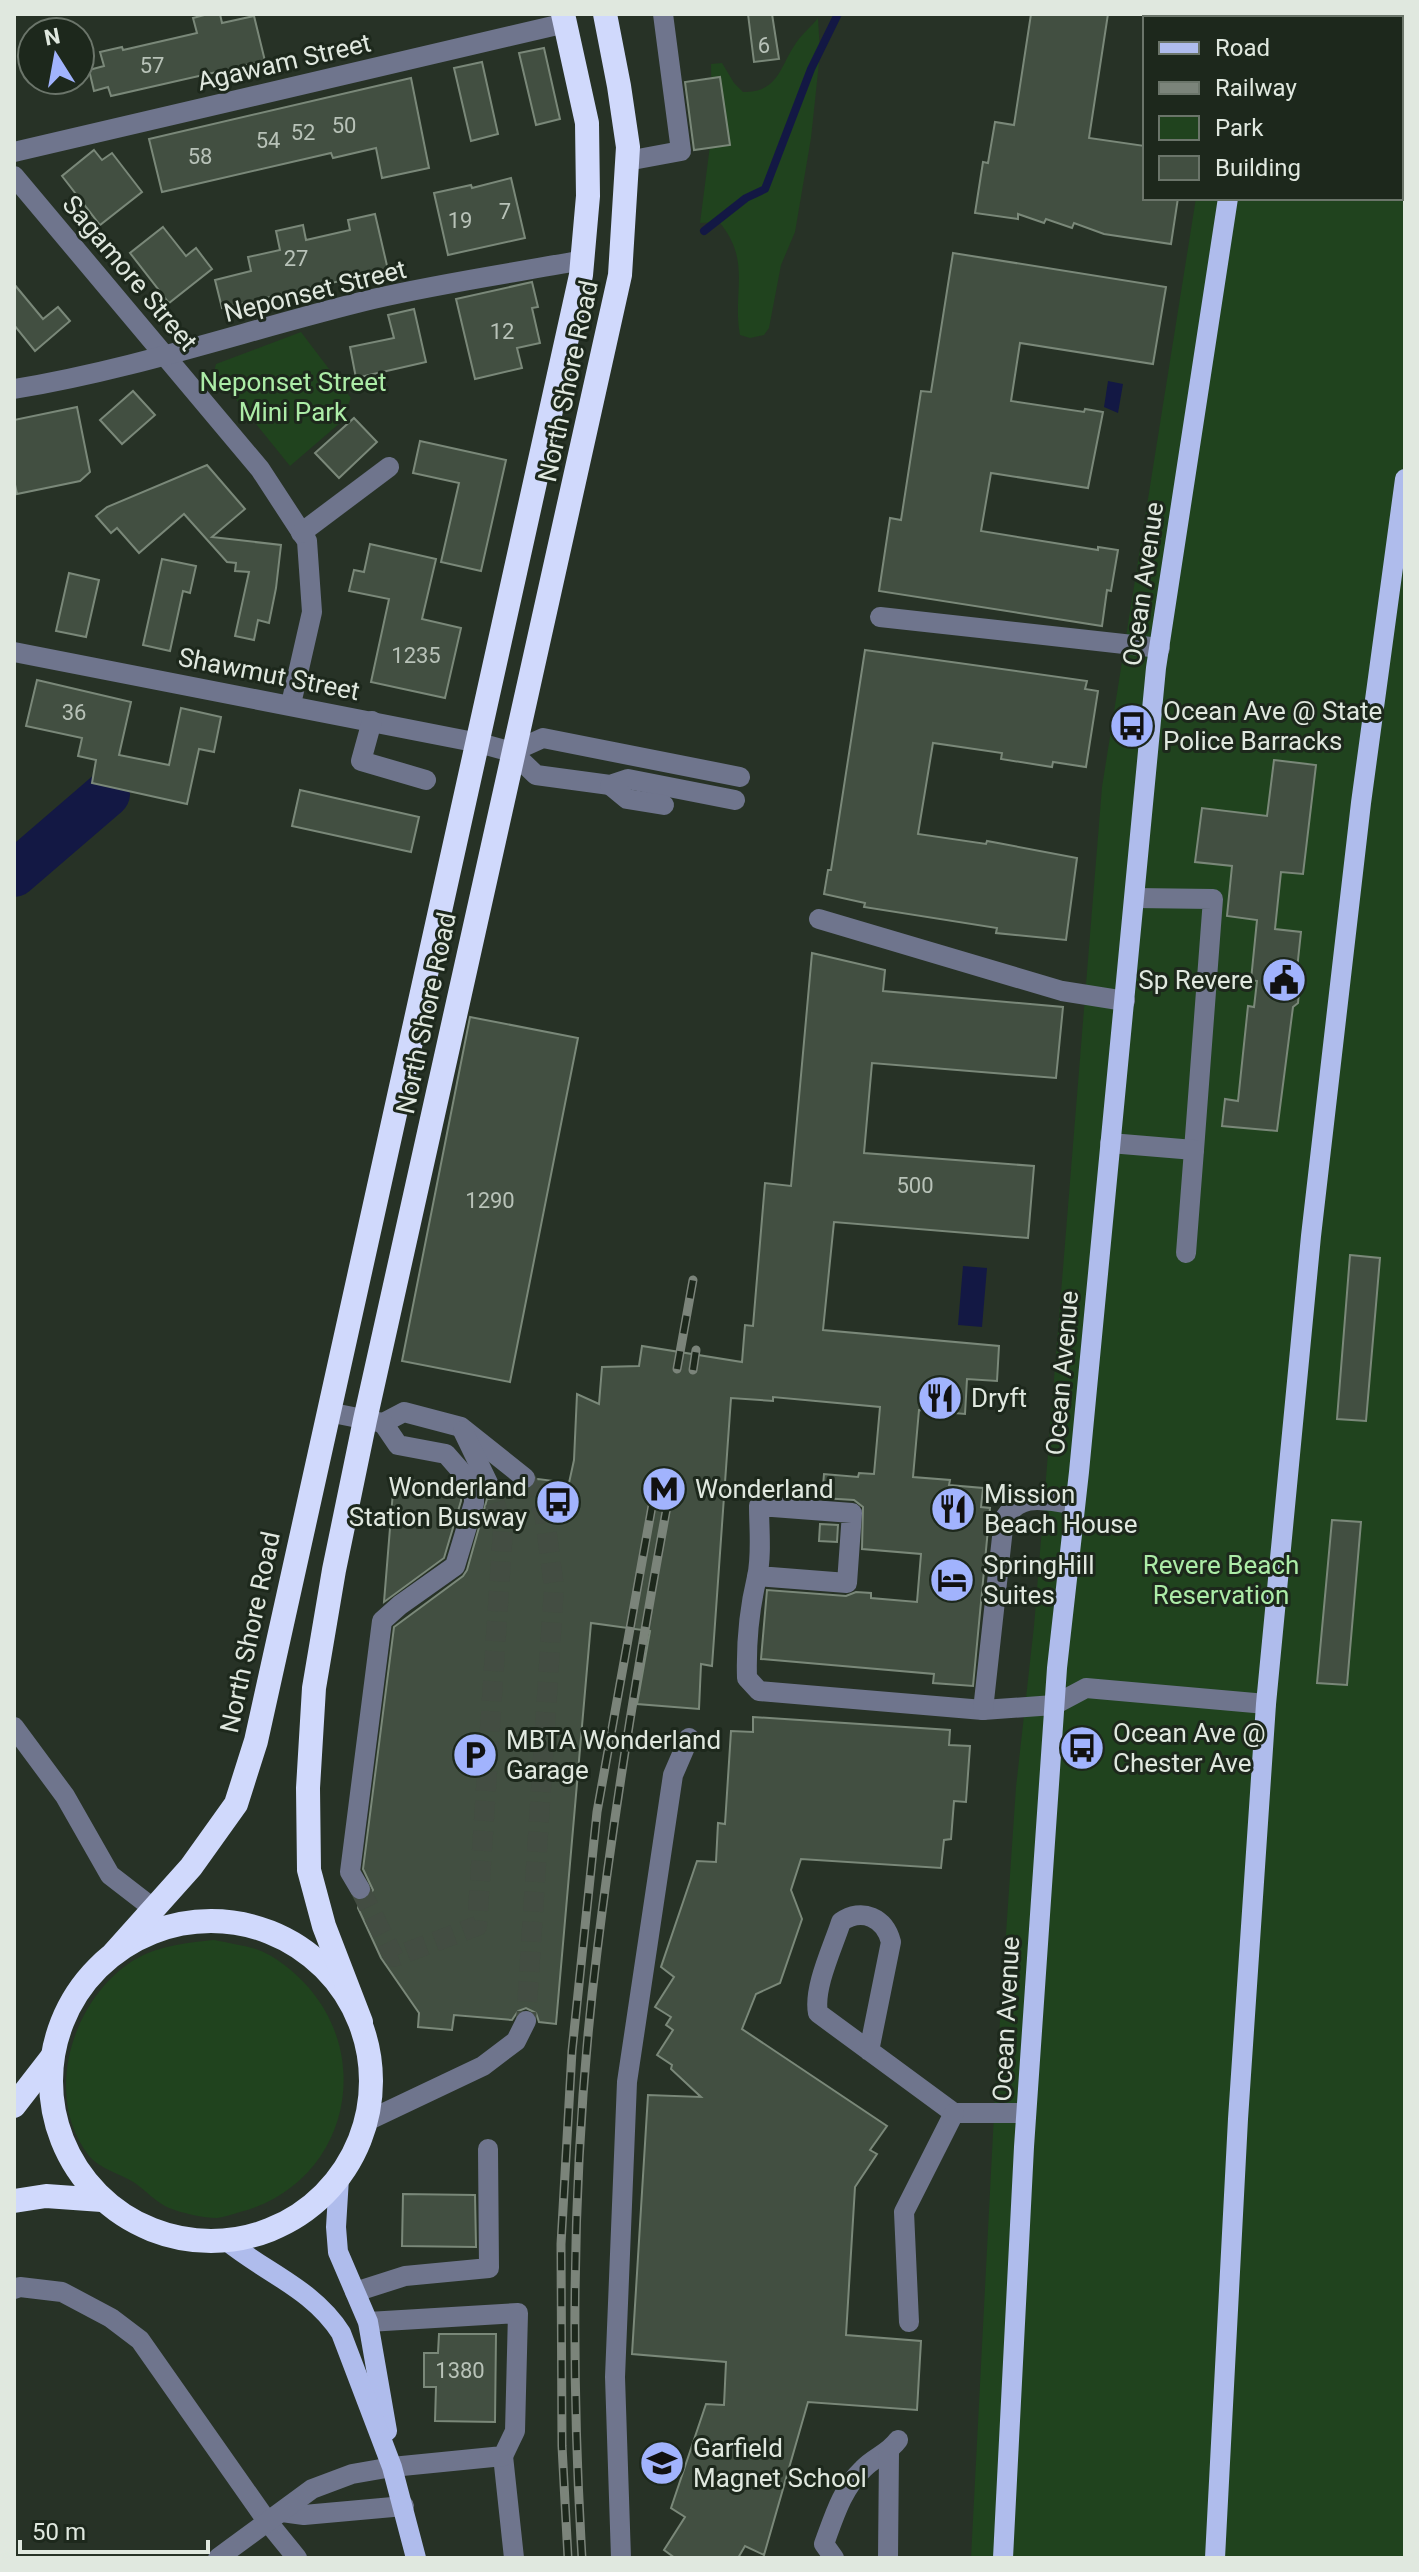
<svg xmlns="http://www.w3.org/2000/svg" width="1419" height="2572" font-family="Roboto,sans-serif">
  <style>
    .green { fill: #20431e }
    .water { fill: #131844 }
    .lines { fill: none; stroke-linecap: round; stroke-linejoin: round }
    .stream { stroke: #131844; stroke-width: 8 }
    .river { stroke: #131844; stroke-width: 46 }
    .building { fill: #424f41; stroke: #7a8879; stroke-width: 2 }
    .minor-tunnel { stroke: #434d42; stroke-width: 20; stroke-dasharray: 20 10; stroke-linecap: butt }
    .minor { stroke: #6f758d; stroke-width: 20 }
    .major { stroke: #afbcec; stroke-width: 20 }
    .highway { stroke: #d0d9fc; stroke-width: 24 }
    .rail-casing { stroke: #7b847a; stroke-width: 9 }
    .rail { stroke: #1d281c; stroke-width: 6; stroke-dasharray: 18; stroke-linecap: butt }
    .labels { text-anchor: middle; stroke-width: 6; stroke-linejoin: round; paint-order: stroke }
    .number-label { font-size: 22px; fill: #b8c2b8 }
    .street-label { font-size: 26px; fill: #e0e8df; stroke: #1d281c }
    .park-label { font-size: 26px; fill: #aceca7; stroke: #1d281c }
    .poi-label { font-size: 26px; fill: #e0e8df; stroke: #1d281c; text-anchor: start }
  </style>
  <rect width="100%" height="100%" fill="#273226"/>
  <!-- green -->
  <g class="green">
    <polygon points="1226,14 1405,14 1405,2558 971,2558 995,2095 1016,1787 1034,1626 1102,787 1196,198 1401,198 1401,18 1226,18"/>
    <path d="M818 18 820 53 811 138 795 232 781 265 769 328 764 335 750 338 740 335C732 293 752 260 719 222L700 223 712 130 711 64 722 63 734 83 743 92C779 92 779 68 796 43 802 34 811 27 818 18Z"/>
    <polygon points="301,332 351,398 340,423 290,466 214,372 216,364"/>
    <path d="M214 1940C228 1943 242 1945 256 1949 276 1956 295 1972 309 1988 376 2066 342 2186 240 2212 233 2214 224 2217 217 2218 204 2218 181 2213 169 2208 157 2203 146 2191 135 2183 121 2174 100 2169 89 2156 43 2097 71 2004 128 1964 154 1946 184 1943 214 1940Z"/>
  </g>
  <!-- water -->
  <g class="water">
    <polygon points="1108,381 1123,384 1118,413 1104,407"/>
    <polygon points="81,796 89,803 88,816 66,846 14,894 14,849 69,798"/>
    <polygon points="963,1266 987,1268 982,1327 958,1325"/>
  </g>
  <g class="lines">
    <!-- stream -->
    <polyline class="stream" points="704,231 746,198 765,189 811,69 838,14"/>
    <!-- river -->
    <polyline class="river" points="14,874 107,794"/>
  </g>
  <!-- building -->
  <g class="building">
    <polygon points="208,14 220,14 222,23 254,16 265,61 111,96 108,87 94,91 89,70 104,66 100,52 122,47 123,50 197,33 193,18"/>
    <polygon points="748,14 772,14 779,59 754,62"/>
    <polygon points="1031,14 1108,14 1089,138 1145,146 1145,198 1178,198 1171,244 1104,234 1074,223 1072,228 1046,219 1044,223 1018,214 1018,219 975,213 983,162 988,163 995,122 1014,125"/>
    <polygon points="544,48 560,119 536,125 519,53"/>
    <polygon points="482,62 498,134 471,141 454,68"/>
    <polygon points="720,77 730,145 694,150 685,82"/>
    <polygon points="411,78 429,168 382,178 376,148 333,158 331,153 162,192 149,139"/>
    <polygon points="94,150 102,160 112,153 142,192 100,225 62,176"/>
    <polygon points="511,178 525,238 448,255 434,193 471,185 472,188"/>
    <polygon points="375,214 388,270 222,308 215,280 251,271 248,257 280,250 276,231 303,225 306,240 350,230 348,220"/>
    <polygon points="163,227 186,256 196,248 212,269 169,303 130,253"/>
    <polygon points="953,253 1166,287 1153,364 1020,343 1011,401 1084,412 1085,409 1103,412 1088,488 991,473 981,531 1098,550 1098,547 1118,550 1111,591 1107,590 1102,626 879,591 890,518 901,520 921,391 931,392"/>
    <polygon points="532,282 538,307 532,308 540,343 517,348 522,368 475,379 456,299"/>
    <polygon points="14,284 43,319 58,307 70,321 35,351 14,325"/>
    <polygon points="414,309 426,362 356,378 350,347 394,338 388,315"/>
    <polygon points="133,391 155,415 122,444 100,420"/>
    <polygon points="77,407 90,472 80,481 17,494 14,480 14,420"/>
    <polygon points="354,418 377,442 339,478 315,453"/>
    <polygon points="420,441 506,460 481,571 441,562 459,483 413,473"/>
    <polygon points="207,465 245,509 212,537 281,545 276,588 269,623 258,620 254,640 235,636 249,572 235,571 236,563 227,562 184,514 139,553 117,528 111,533 96,516 107,507"/>
    <polygon points="370,544 436,559 422,619 461,628 445,698 371,682 389,599 349,591 354,570 364,572"/>
    <polygon points="162,559 196,566 190,593 183,591 170,651 143,645"/>
    <polygon points="69,573 99,580 86,637 56,631"/>
    <polygon points="865,650 1087,681 1085,689 1098,691 1086,767 1053,762 1052,767 1001,759 1002,753 933,743 918,834 986,844 987,841 1077,858 1066,940 996,933 997,928 864,907 865,903 824,894 828,870 831,870"/>
    <polygon points="37,680 131,702 119,755 169,765 181,708 221,717 214,752 199,749 187,804 92,783 96,760 78,756 82,738 26,726"/>
    <polygon points="1274,760 1316,765 1303,874 1281,872 1275,929 1301,932 1295,988 1299,992 1298,1003 1293,1007 1277,1131 1222,1126 1225,1099 1238,1101 1248,1006 1254,1007 1257,981 1251,980 1257,920 1227,916 1232,866 1195,862 1202,808 1267,816"/>
    <polygon points="300,790 419,817 411,852 292,826"/>
    <polygon points="812,953 885,970 883,991 1063,1007 1056,1078 872,1063 864,1153 1034,1166 1028,1238 834,1222 823,1330 999,1346 997,1381 967,1379 965,1414 919,1410 913,1477 950,1480 949,1485 983,1488 981,1507 990,1508 973,1686 933,1683 934,1674 761,1659 767,1590 846,1596 856,1592 871,1593 871,1598 917,1602 921,1554 862,1549 863,1507 854,1500 822,1498 824,1474 858,1477 859,1473 874,1474 880,1407 773,1397 773,1401 731,1398 712,1666 701,1664 699,1709 637,1704 650,1631 591,1623 556,2024 539,2022 536,2013 526,2008 518,2011 512,2020 454,2015 452,2030 418,2027 419,2013 381,1958 358,1908 359,1902 367,1900 373,1890 363,1869 394,1627 463,1576 467,1570 487,1499 496,1498 503,1488 530,1490 538,1479 569,1483 574,1460 577,1394 599,1404 602,1367 639,1366 642,1346 742,1362 745,1325 753,1326 765,1183 791,1186"/>
    <polygon points="470,1017 578,1038 510,1382 402,1361"/>
    <polygon points="1350,1255 1380,1258 1366,1421 1337,1419"/>
    <polygon points="394,1479 455,1484 461,1491 461,1501 444,1558 384,1602"/>
    <polygon points="1332,1520 1361,1522 1347,1685 1317,1683"/>
    <polygon points="820,1524 838,1525 837,1542 819,1541"/>
    <polygon points="753,1717 950,1730 949,1745 970,1746 966,1802 954,1801 951,1839 944,1840 941,1868 801,1859 791,1890 802,1919 780,1983 756,1994 742,2029 887,2126 870,2150 877,2154 855,2187 846,2335 921,2341 917,2410 808,2402 764,2555 745,2546 738,2558 675,2558 664,2550 685,2517 671,2508 706,2404 724,2405 726,2362 632,2354 648,2095 701,2097 671,2069 672,2065 657,2055 673,2030 666,2025 671,2017 655,2007 674,1977 661,1967 697,1861 716,1862 718,1823 725,1824 731,1731 753,1732"/>
    <polygon points="403,2194 475,2195 476,2247 402,2246"/>
    <polygon points="439,2334 496,2334 495,2422 435,2421 436,2387 424,2387 424,2353 438,2353"/>
  </g>
  <g class="lines">
    <!-- minor-tunnel -->
    <g class="minor-tunnel">
      <polyline points="525,1478 544,1512 554,1587 526,2021"/>
      <polyline points="360,1889 394,1957 477,1926 503,1529 490,1487"/>
    </g>
    <!-- minor -->
    <g class="minor">
      <polyline points="14,152 566,23"/>
      <polyline points="627,161 681,151 663,14"/>
      <polyline points="14,176 260,469 307,541 312,612 291,704"/>
      <path d="M14 389C137 369 253 328 373 299 442 283 513 273 583 260"/>
      <polyline points="301,533 389,467"/>
      <polyline points="880,617 1160,648"/>
      <polyline points="14,652 479,743 512,752 536,775 610,785 628,779 735,800"/>
      <polyline points="372,721 361,761 426,780"/>
      <polyline points="512,752 543,738 740,777"/>
      <polyline points="610,785 627,799 664,805"/>
      <polyline points="1135,898 1213,899 1194,1150"/>
      <polyline points="819,919 1062,991 1125,1001"/>
      <polyline points="1110,1143 1194,1150 1186,1253"/>
      <polyline points="328,1412 383,1423 404,1412 461,1427 525,1478"/>
      <polyline points="463,1431 490,1487"/>
      <path d="M757 1576 847 1583 852 1513 759 1506C759 1528 762 1555 757 1577 749 1610 746 1643 747 1678L759 1691 983 1710 1054 1705 1086 1688 1266 1704"/>
      <path d="M983 1710 1004 1519C1022 1491 1045 1501 1074 1504"/>
      <polyline points="14,1727 65,1796 110,1875 154,1909"/>
      <polyline points="360,1889 350,1872 382,1621 400,1605 455,1566 474,1503 474,1486 446,1454 398,1445 383,1423"/>
      <path d="M869 2051 891 1942C885 1918 862 1907 841 1922 833 1947 813 1988 818 2013L954 2113H1026"/>
      <polyline points="367,2121 483,2066 516,2041 526,2021"/>
      <polyline points="14,2289 20,2287 62,2292 111,2318 140,2340 267,2521 297,2558"/>
      <polyline points="355,2292 405,2276 489,2268 488,2149"/>
      <polyline points="909,2322 904,2212 954,2113"/>
      <polyline points="503,2456 514,2558"/>
      <polyline points="282,2512 304,2515 404,2506"/>
      <polyline points="218,2558 312,2489 352,2474 392,2467 503,2456 515,2431 518,2313 368,2322"/>
      <polyline points="621,2558 615,2377 627,2082 673,1775 689,1738"/>
      <path d="M834 2558 824 2544C834 2517 842 2489 863 2469 874 2457 888 2454 898 2440"/>
      <polyline points="888,2558 889,2452"/>
    </g>
    <!-- major -->
    <g class="major">
      <polyline points="1256,18 1257,14"/>
      <polyline points="339,2178 336,2227 338,2252 368,2322 387,2431"/>
      <path d="M227 2241C266 2273 313 2289 341 2333L392 2467 416 2558"/>
      <polyline points="1003,2558 1024,2147 1057,1668 1079,1472 1156,668 1228,198"/>
      <polyline points="1215,2558 1238,2119 1266,1704 1311,1236 1361,803 1405,479"/>
    </g>
    <!-- highway -->
    <g class="highway">
      <circle cx="211" cy="2081" r="160"/>
      <polyline points="114,1953 191,1867 236,1804 256,1741 581,275 588,196 587,123 563,14"/>
      <polyline points="361,2022 324,1926 309,1870 308,1788 314,1688 334,1570 365,1420 620,275 628,147 619,86 605,14"/>
      <polyline points="14,2106 52,2057"/>
      <polyline points="14,2201 46,2196 102,2200"/>
    </g>
    <!-- rail casing -->
    <g class="rail-casing">
      <g id="rail">
        <polyline points="677,1369 693,1280"/>
        <polyline points="693,1370 696,1350"/>
        <polyline points="568,2558 562,2446 561,2244 572,2051 597,1812 656,1484"/>
        <path d="M582 2558C570 2357 572 2152 597 1952 616 1796 642 1640 671 1485"/>
      </g>
    </g>
    <!-- rail -->
    <use href="#rail" class="rail"/>
  </g>
  <!-- icons -->
  <defs>
    <g id="bus-disc" transform="scale(2.3)"><circle r="9.5" fill="#a1b3fd" stroke="#1d281c"/><path d="M-5-6H5V4H4V6H2V4H-2V6H-4V4H-5ZM-3.5-4V0h7V-4ZM-3.5 1.2v1.5H-2V1.2ZM2 1.2v1.5H3.5V1.2Z" fill="#111"/></g>
    <g id="civic-disc" transform="scale(2.3)"><circle r="9.5" fill="#a1b3fd" stroke="#1d281c"/><path d="M-.6-6.5H3V-4.5H.6V-3L4-1V1h2V6H-6V1h2V-1L-.6-3ZM-1.2 2.5V6h2.4V2.5Z" fill="#111"/></g>
    <g id="restaurant-disc" transform="scale(2.3)"><circle r="9.5" fill="#a1b3fd" stroke="#1d281c"/><path d="M-5-6h1v4h1v-4h1v4h1v-4h1v5L-1.5 .5V6h-2V.5L-5-1ZM5-6V6H3V1.5H1.5Q1.5-4 5-6Z" fill="#111"/></g>
    <g id="metro-disc" transform="scale(2.3)"><circle r="9.5" fill="#a1b3fd" stroke="#1d281c"/><path d="M-5.5 5V-5H-3L0 0L3-5H5.5V5H3V-.5L0 4L-3-.5V5Z" fill="#111"/></g>
    <g id="hotel-disc" transform="scale(2.3)"><circle r="9.5" fill="#a1b3fd" stroke="#1d281c"/><path d="M-6-4.5h1.5V1H6V5H4.5V3h-9V5H-6ZM-4 0a1.8 1.8 0 1 1 3.6 0ZM.5 0V-2.5h3Q6-2.5 6 0Z" fill="#111"/></g>
    <g id="parking-disc" transform="scale(2.3)"><circle r="9.5" fill="#a1b3fd" stroke="#1d281c"/><path d="M-3.5-5.5H1a3.5 3.5 0 0 1 0 7H-1V5.5H-3.5ZM-1-3.4V-.6H.8a1.4 1.4 0 0 0 0-2.8Z" fill="#111"/></g>
    <g id="school-disc" transform="scale(2.3)"><circle r="9.5" fill="#a1b3fd" stroke="#1d281c"/><path d="M0-5L7-2L0 1L-7-2ZM-4 1L0 2.5L4 1V4Q0 6-4 4Z" fill="#111"/></g>
  </defs>
  <g fill-rule="evenodd">
    <use href="#bus-disc" x="1132" y="726"/>
    <use href="#civic-disc" x="1284" y="980"/>
    <use href="#restaurant-disc" x="940" y="1398"/>
    <use href="#metro-disc" x="664" y="1489"/>
    <use href="#bus-disc" x="558" y="1502"/>
    <use href="#restaurant-disc" x="953" y="1509"/>
    <use href="#hotel-disc" x="952" y="1580"/>
    <use href="#bus-disc" x="1082" y="1748"/>
    <use href="#parking-disc" x="475" y="1755"/>
    <use href="#school-disc" x="662" y="2463"/>
  </g>
  <g class="labels">
    <!-- number labels -->
    <g class="number-label">
      <text x="764" y="53">6</text>
      <text x="152" y="73">57</text>
      <text x="344" y="133">50</text>
      <text x="303" y="140">52</text>
      <text x="268" y="148">54</text>
      <text x="200" y="164">58</text>
      <text x="505" y="219">7</text>
      <text x="460" y="228">19</text>
      <text x="296" y="266">27</text>
      <text x="502" y="339">12</text>
      <text x="416" y="663">1235</text>
      <text x="74" y="720">36</text>
      <text x="915" y="1193">500</text>
      <text x="490" y="1208">1290</text>
      <text x="460" y="2378">1380</text>
    </g>
    <!-- street labels -->
    <g class="street-label">
      <text transform="translate(284 62) rotate(-13)" y="9">Agawam Street</text>
      <text transform="translate(130 273) rotate(50)" y="9">Sagamore Street</text>
      <text transform="translate(315 291) rotate(-14)" y="9">Neponset Street</text>
      <text transform="translate(568 381) rotate(-78)" y="9">North Shore Road</text>
      <text transform="translate(1143 584) rotate(-82)" y="9">Ocean Avenue</text>
      <text transform="translate(269 674) rotate(11)" y="9">Shawmut Street</text>
      <text transform="translate(426 1013) rotate(-78)" y="9">North Shore Road</text>
      <text transform="translate(1062 1373) rotate(-85)" y="9">Ocean Avenue</text>
      <text transform="translate(250 1632) rotate(-78)" y="9">North Shore Road</text>
      <text transform="translate(1006 2019) rotate(-87)" y="9">Ocean Avenue</text>
    </g>
    <!-- park labels -->
    <g class="park-label">
      <text x="293" y="391">Neponset Street<tspan x="293" dy="30">Mini Park</tspan></text>
      <text x="1221" y="1574">Revere Beach<tspan x="1221" dy="30">Reservation</tspan></text>
    </g>
    <!-- poi labels -->
    <g class="poi-label">
      <text x="1163" y="720">Ocean Ave @ State<tspan x="1163" dy="30">Police Barracks</tspan></text>
      <text x="1253" y="989" text-anchor="end">Sp Revere</text>
      <text x="971" y="1407">Dryft</text>
      <text x="527" y="1496" text-anchor="end">Wonderland<tspan x="527" dy="30">Station Busway</tspan></text>
      <text x="695" y="1498">Wonderland</text>
      <text x="984" y="1503">Mission<tspan x="984" dy="30">Beach House</tspan></text>
      <text x="983" y="1574">SpringHill<tspan x="983" dy="30">Suites</tspan></text>
      <text x="1113" y="1742">Ocean Ave @<tspan x="1113" dy="30">Chester Ave</tspan></text>
      <text x="506" y="1749">MBTA Wonderland<tspan x="506" dy="30">Garage</tspan></text>
      <text x="693" y="2457">Garfield<tspan x="693" dy="30">Magnet School</tspan></text>
    </g>
  </g>
  <!-- border -->
  <rect width="1419" height="2572" fill="none" stroke="#e0e8df" stroke-width="32"/>
  <!-- legend -->
  <rect x="1143" y="16" width="260" height="184" fill="#1d281c" stroke="#6b756a" stroke-width="2"/>
  <rect x="1159" y="42" width="40" height="12" fill="#afbcec" stroke="#6b756a" stroke-width="2"/>
  <text x="1215" y="56" font-size="24" fill="#e0e8df">Road</text>
  <rect x="1159" y="82" width="40" height="12" fill="#7b847a" stroke="#6b756a" stroke-width="2"/>
  <text x="1215" y="96" font-size="24" fill="#e0e8df">Railway</text>
  <rect x="1159" y="116" width="40" height="24" fill="#20431e" stroke="#6b756a" stroke-width="2"/>
  <text x="1215" y="136" font-size="24" fill="#e0e8df">Park</text>
  <rect x="1159" y="156" width="40" height="24" fill="#424f41" stroke="#6b756a" stroke-width="2"/>
  <text x="1215" y="176" font-size="24" fill="#e0e8df">Building</text>
  <!-- north arrow -->
  <g transform="translate(56 56) rotate(349)"><circle r="38" fill="#1d281c" stroke="#6b756a" stroke-width="2"/>
  <path d="M0-6L14 30L0 20L-14 30Z" fill="#a1b3fd"/>
  <text y="-12" font-size="22" font-weight="bold" text-anchor="middle" fill="#e0e8df">N</text>
  </g>
  <!-- scale -->
  <path d="M20 2540v12h188v-12" fill="none" stroke="#e0e8df" stroke-width="4"/>
  <text x="32" y="2540" font-size="24" fill="#e0e8df" stroke="#1d281c" stroke-width="6" paint-order="stroke">50 m</text>
</svg>
